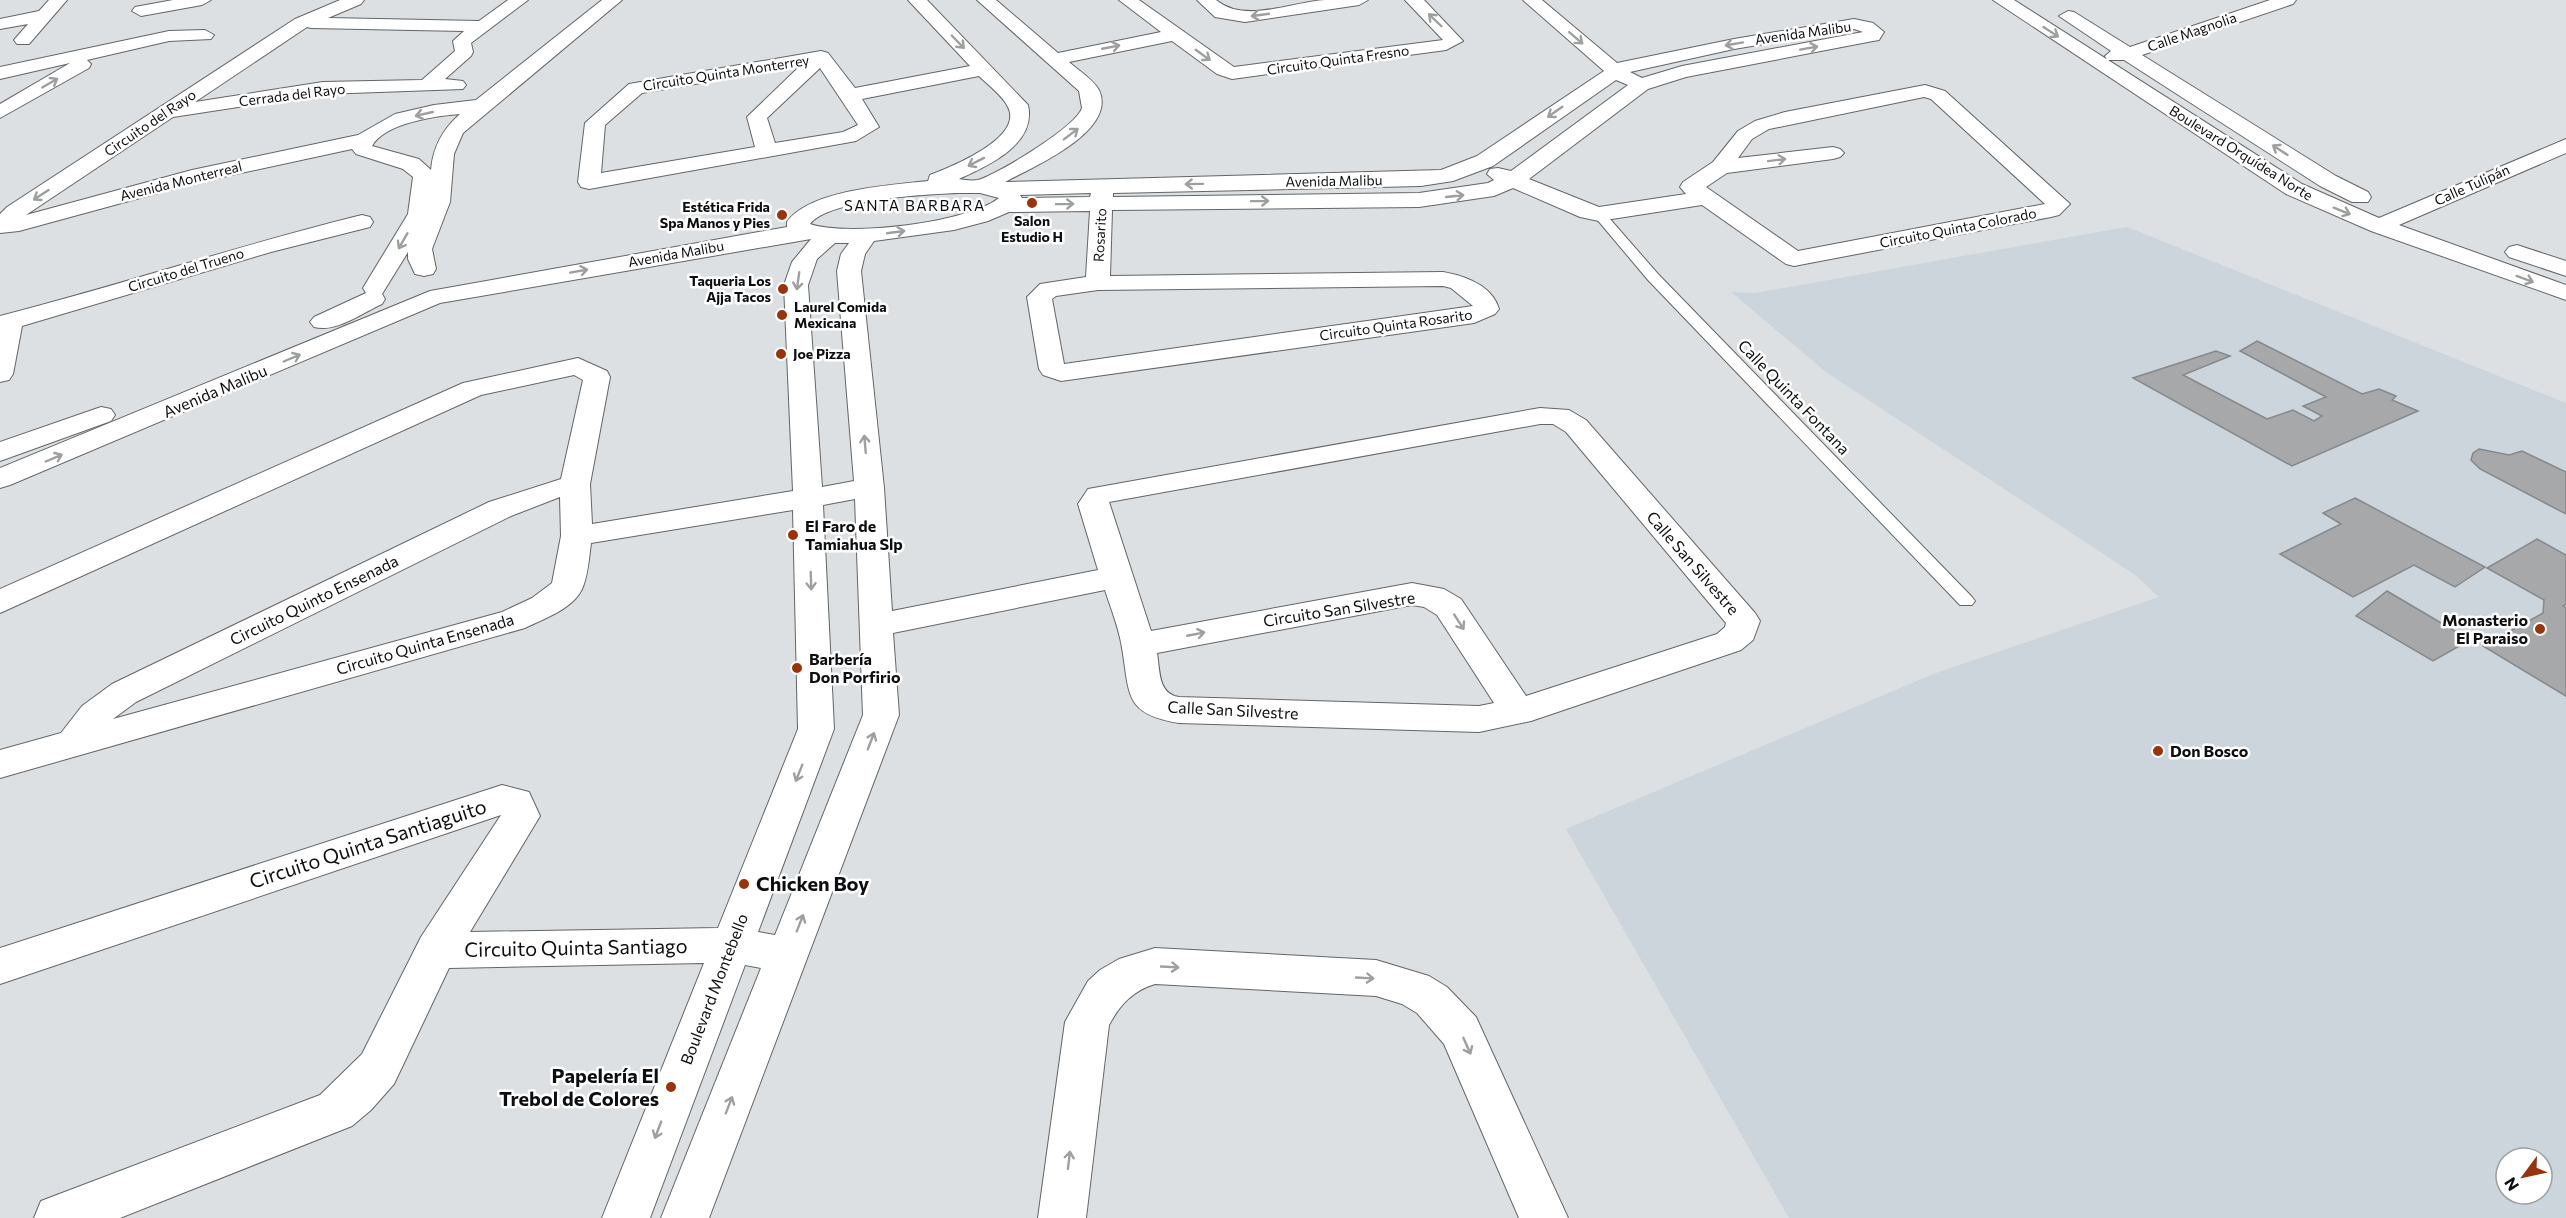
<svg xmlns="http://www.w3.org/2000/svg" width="2566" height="1218" font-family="Commissioner,sans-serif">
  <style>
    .built { fill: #ccd4dc; fill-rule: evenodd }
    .building { fill: #a6a8aa; stroke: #86888a; stroke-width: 1.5 }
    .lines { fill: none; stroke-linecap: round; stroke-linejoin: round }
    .service-casing { stroke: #636567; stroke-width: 2 }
    .minor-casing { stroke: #636567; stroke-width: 2 }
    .service { fill: #fff; fill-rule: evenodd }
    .minor { fill: #fff; fill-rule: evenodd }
    .oneway { stroke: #9e9f9f }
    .poi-dot { fill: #99330c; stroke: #fff; stroke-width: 2 }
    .labels { text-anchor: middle; stroke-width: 5; stroke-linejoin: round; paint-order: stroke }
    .far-street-label { font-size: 14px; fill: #0d0e0f; stroke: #fff }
    .far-poi-label { font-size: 14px; font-weight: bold; fill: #0d0e0f; stroke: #fff; text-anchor: end }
    .far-neighbourhood-label { font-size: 15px; letter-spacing: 1.5px; fill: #0d0e0f; stroke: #fff }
    .street-label { font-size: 16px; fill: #0d0e0f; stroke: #fff }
    .poi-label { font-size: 16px; font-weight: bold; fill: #0d0e0f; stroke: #fff; text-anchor: start }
    .near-street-label { font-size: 20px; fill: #0d0e0f; stroke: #fff }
    .near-poi-label { font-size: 20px; font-weight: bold; fill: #0d0e0f; stroke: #fff; text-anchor: start }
  </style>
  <rect width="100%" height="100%" fill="#dde0e2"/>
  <!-- built -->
  <path class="built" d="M2127 227 2566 403V1218H1789L1566 829 1936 673 2159 597 2134 574 1827 373 1731 292 1755 293ZM2506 1158H2542V1194H2506Z"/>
  <!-- building -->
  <g class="building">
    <polygon points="2257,341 2362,394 2379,389 2396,396 2392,400 2418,411 2292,466 2133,378 2216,351 2230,356 2183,375 2267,419 2293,410 2314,421 2322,416 2303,406 2326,397 2240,351"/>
    <polygon points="2479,449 2509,455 2522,451 2566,472 2566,514 2480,469 2471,460 2473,453"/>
    <polygon points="2355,498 2485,567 2455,587 2414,565 2353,597 2280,554 2341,524 2323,513"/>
    <polygon points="2537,539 2566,555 2566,604 2563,606 2566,608 2566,696 2483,646 2543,613 2544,600 2487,568"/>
    <polygon points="2387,591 2470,640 2433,661 2356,616"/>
  </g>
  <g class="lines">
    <!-- service casing -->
    <g class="service-casing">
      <polygon id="service" points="1599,210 1603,211 1658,274 1972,597 1975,601 1972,605 1960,605 1648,280 1595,217 1595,211"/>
    </g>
    <!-- minor casing -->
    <g class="minor-casing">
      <g id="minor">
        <polygon points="49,0 67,0 29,44 17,44 14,40 28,24 0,29 0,19 39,11"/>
        <polygon points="173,0 211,0 202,5 141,16 132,11 135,7"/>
        <path d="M340 0H364L361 4 328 18 479 21 508 0H528L471 43 473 52 471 56 445 79 463 81 466 85 463 89 323 94 173 117 26 215 192 170 358 135 395 114 434 105 476 100 602 0H622L463 133 454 154 450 202 432 249 436 269 433 274 424 276 415 274 408 259V252L382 294 385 299 382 304C362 313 336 333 314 327L310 322 314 317 366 293 363 288 408 214 413 177 403 169 356 154 352 149 195 183 19 231 0 233V214L7 207 295 19ZM307 27 311 28 464 31 453 41 455 51 422 80 323 82 195 102ZM460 114C443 129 433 146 431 170L419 159 372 146C385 123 435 116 460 114Z"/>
        <path d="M908 0H927L1028 105C1037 144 988 166 959 179 964 180 972 181 978 180 998 174 1076 127 1082 108L1079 91 977 0H996L1058 53 1161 32 1119 0H1139L1234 67 1443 40 1405 0H1424L1463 41 1446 50 1232 79 1217 74 1172 41 1069 62C1078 70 1093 79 1099 90 1118 131 1033 167 1005 182L1441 170 1477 156 1604 71 1523 0H1542L1617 63 1734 39 1854 19 1873 23 1884 32 1879 40 1873 41 1686 77 1648 89 1529 179 1599 207 1686 194 1680 187 1683 182 1713 162 1738 131 1755 121 1785 112 1925 85 1945 91 2070 204 2059 215 2051 217 1794 266 1786 264 1702 205 1599 221 1580 217 1513 188 1494 196 1419 207 1112 210 1110 276 1443 272C1465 276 1492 285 1499 309L1495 314 1474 323 1061 381 1043 375 1039 369 1027 297 1040 284 1086 277 1090 211 1009 212 988 221 954 230 874 241 865 254 861 271 884 488 892 611 1098 570 1078 504 1088 489 1540 408 1569 410 1586 420 1755 613 1760 621 1753 640 1741 650 1531 721 1479 732 1179 723C1124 714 1130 695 1122 648 1119 628 1111 609 1105 590L893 633 899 715 709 1218H661L761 968 745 965 650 1218H602L704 963 449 968 394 1084 371 1110 352 1126 120 1218H34L41 1201 320 1095 362 1054 421 937 501 815 0 984V948L502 785 529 792 540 816 470 932 718 928 798 729 793 510 591 543C589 558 588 576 582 589 573 609 543 619 525 628L0 778V750L61 733 82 706 112 684 489 502 561 479 583 380 574 375 481 395 0 613V589L463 383 578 358 607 371 610 377 590 484 592 524 793 491 784 285 792 262 811 239 440 303 10 485 0 488V468L430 291 787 227V222C809 190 891 185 928 181L930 175C951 167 1024 138 1008 107 1003 96 988 85 979 76L862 99 879 127 856 141 589 189 581 187 578 182 585 123 629 84 821 51 828 53 855 88 970 66ZM1854 29 1863 32 1682 66 1642 78 1630 72 1734 49ZM800 66 747 117 755 147 601 173 605 125 642 93ZM820 68 858 125 843 132 775 143 767 118ZM1616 80 1628 85 1511 171 1498 168 1490 169 1487 174 1494 180 1488 183 1419 193 1113 197V193L1421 186 1453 181 1493 166ZM1924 97 1931 99 2045 204 1798 251 1706 187 1727 173 1833 159 1840 157 1844 153 1840 149 1833 147 1738 158 1752 139 1769 129ZM958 193H980L999 198C967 223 848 237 810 224 828 200 926 194 958 193ZM1091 193 1090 197 1022 198 1020 195ZM835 243H849L841 254 837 271 854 481 822 487 808 285 817 259ZM1443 286 1451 288 1473 306 1064 364 1052 299 1056 296 1098 290ZM1540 424H1553L1566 432 1726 623 1725 627 1717 634 1526 696 1461 599 1444 589 1412 583 1151 631 1109 502ZM560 497 561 536 552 583 532 598 502 612 113 719 136 702 511 516ZM855 499 863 715 775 935 758 932 834 729 823 505ZM1412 605 1424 607 1437 615 1494 703 1479 706 1179 697C1158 694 1160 671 1157 653Z"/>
        <path d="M1197 0H1216C1245 24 1291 2 1325 0 1339 0 1353 0 1368 0L1359 5 1245 22 1215 17Z"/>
        <polygon points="1993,0 2014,0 2302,184 2379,218 2566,139 2566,153 2399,225 2566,285 2566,300 2371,231 2286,194"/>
        <polygon points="2270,0 2296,0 2293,4 2142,55 2336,176 2368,192 2371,197 2368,202 2352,202 2320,186 2124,60 2107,60 2105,56 2111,51 2059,16 2068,11 2074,12 2130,47"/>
        <polygon points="205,30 214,35 211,39 169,41 87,60 91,64 89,68 0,118 0,104 70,63 0,79 0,67 169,31"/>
        <path d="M362 215 370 217 373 222 370 227 271 252 22 326 13 374 9 380 0 382V316C121 285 240 245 362 215Z"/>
        <polygon points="2517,245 2566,261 2566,276 2509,257 2505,252 2509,247"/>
        <polygon points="101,407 111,409 115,415 111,421 0,461 0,442"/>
        <path d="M1155 948 1376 960 1429 976 1447 987 1476 1017 1568 1218H1519L1444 1044 1417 1013 1402 1004 1376 996 1155 984C1132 991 1120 1005 1109 1025L1086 1218H1038L1065 1022 1088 981 1100 970 1119 959Z"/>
      </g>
    </g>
    <!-- service -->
    <use href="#service" class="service"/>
    <!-- minor -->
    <use href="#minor" class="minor"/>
  </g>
  <!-- one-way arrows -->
  <defs><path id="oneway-shaft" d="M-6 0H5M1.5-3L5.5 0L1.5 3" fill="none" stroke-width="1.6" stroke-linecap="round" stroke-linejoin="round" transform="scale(1.5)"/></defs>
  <g class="oneway">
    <use href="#oneway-shaft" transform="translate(1260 15) rotate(172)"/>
    <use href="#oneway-shaft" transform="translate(1435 20) rotate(-136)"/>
    <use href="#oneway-shaft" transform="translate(2051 32) rotate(33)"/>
    <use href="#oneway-shaft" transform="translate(1576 38) rotate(41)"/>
    <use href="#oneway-shaft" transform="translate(958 42) rotate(46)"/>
    <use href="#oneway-shaft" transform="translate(1734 44) rotate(170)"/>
    <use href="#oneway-shaft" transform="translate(1111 47) rotate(-11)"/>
    <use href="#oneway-shaft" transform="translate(1809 48) rotate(-10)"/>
    <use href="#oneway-shaft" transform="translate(1203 55) rotate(36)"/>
    <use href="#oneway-shaft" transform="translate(50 83) rotate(-30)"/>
    <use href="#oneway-shaft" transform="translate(1555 112) rotate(145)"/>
    <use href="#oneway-shaft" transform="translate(424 114) rotate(167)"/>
    <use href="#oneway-shaft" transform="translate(1071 134) rotate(-37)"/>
    <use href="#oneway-shaft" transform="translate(2280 150) rotate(-147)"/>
    <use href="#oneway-shaft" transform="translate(1777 160) rotate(-7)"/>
    <use href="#oneway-shaft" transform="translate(976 162) rotate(153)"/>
    <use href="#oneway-shaft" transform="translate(1194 184) rotate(179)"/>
    <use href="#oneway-shaft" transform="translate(41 195) rotate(147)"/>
    <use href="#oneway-shaft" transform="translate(1455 196) rotate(-6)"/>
    <use href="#oneway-shaft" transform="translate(1260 201) rotate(-1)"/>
    <use href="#oneway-shaft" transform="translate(1065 204) rotate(-1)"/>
    <use href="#oneway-shaft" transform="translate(2342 211) rotate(22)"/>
    <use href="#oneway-shaft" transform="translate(896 232) rotate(-8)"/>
    <use href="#oneway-shaft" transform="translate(403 241) rotate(120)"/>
    <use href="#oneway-shaft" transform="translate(579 271) rotate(-10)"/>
    <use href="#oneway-shaft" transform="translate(2525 279) rotate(20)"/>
    <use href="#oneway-shaft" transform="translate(798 281) rotate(98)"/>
    <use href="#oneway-shaft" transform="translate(292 358) rotate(-23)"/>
    <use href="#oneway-shaft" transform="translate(865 444) rotate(-95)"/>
    <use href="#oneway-shaft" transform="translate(54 458) rotate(-23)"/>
    <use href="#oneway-shaft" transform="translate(811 581) rotate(88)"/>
    <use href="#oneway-shaft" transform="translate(1459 622) rotate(57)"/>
    <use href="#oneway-shaft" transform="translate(1196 634) rotate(-11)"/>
    <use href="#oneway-shaft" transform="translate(871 741) rotate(-69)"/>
    <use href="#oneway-shaft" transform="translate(799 773) rotate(112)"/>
    <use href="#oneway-shaft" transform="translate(800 923) rotate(-69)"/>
    <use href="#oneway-shaft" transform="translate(1170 967) rotate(3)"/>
    <use href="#oneway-shaft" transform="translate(1365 978) rotate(3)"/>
    <use href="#oneway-shaft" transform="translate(1467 1046) rotate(66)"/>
    <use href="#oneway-shaft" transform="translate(729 1105) rotate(-69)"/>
    <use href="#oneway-shaft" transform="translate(658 1130) rotate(111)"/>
    <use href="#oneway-shaft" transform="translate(1069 1160) rotate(-83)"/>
  </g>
  <!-- markers -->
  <g class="poi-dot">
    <circle cx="1032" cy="203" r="6"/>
    <circle cx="782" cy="215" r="6"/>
    <circle cx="783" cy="289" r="6"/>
    <circle cx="782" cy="315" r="6"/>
    <circle cx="781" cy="354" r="6"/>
    <circle cx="793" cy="535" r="6"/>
    <circle cx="2540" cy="629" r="6"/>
    <circle cx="797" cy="668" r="6"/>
    <circle cx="2158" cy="751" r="6"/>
    <circle cx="744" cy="884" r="6"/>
    <circle cx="671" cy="1087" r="6"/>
  </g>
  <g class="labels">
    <!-- far-street labels -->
    <g class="far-street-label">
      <text transform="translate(2192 32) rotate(-19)" y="5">Calle Magnolia</text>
      <text transform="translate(1803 33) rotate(-8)" y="5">Avenida Malibu</text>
      <text transform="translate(1338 60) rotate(-8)" y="5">Circuito Quinta Fresno</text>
      <text transform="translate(726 73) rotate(-9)" y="5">Circuito Quinta Monterrey</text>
      <text transform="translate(292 95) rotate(-7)" y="5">Cerrada del Rayo</text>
      <text transform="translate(150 123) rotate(-34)" y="5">Circuito del Rayo</text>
      <text transform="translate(2241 153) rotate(32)" y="5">Boulevard Orquídea Norte</text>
      <text transform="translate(181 181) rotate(-14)" y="5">Avenida Monterreal</text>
      <text transform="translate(1334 181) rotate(-1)" y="5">Avenida Malibu</text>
      <text transform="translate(2472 185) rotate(-24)" y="5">Calle Tulipán</text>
      <text transform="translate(1958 228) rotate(-11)" y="5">Circuito Quinta Colorado</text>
      <text transform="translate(1100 235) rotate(-87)" y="5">Rosarito</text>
      <text transform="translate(676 254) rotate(-10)" y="5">Avenida Malibu</text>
      <text transform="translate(186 270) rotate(-17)" y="5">Circuito del Trueno</text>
      <text transform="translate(1396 325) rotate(-8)" y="5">Circuito Quinta Rosarito</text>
    </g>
    <!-- far-poi labels -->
    <g class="far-poi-label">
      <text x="770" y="212">Estética Frida<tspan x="770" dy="16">Spa Manos y Pies</tspan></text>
      <text x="1032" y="226" text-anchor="middle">Salon<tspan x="1032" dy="16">Estudio H</tspan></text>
      <text x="771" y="286">Taqueria Los<tspan x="771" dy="16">Ajja Tacos</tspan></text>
      <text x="794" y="312" text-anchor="start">Laurel Comida<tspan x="794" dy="16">Mexicana</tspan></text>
      <text x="793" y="359" text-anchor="start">Joe Pizza</text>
    </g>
    <!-- far-neighbourhood labels -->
    <g class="far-neighbourhood-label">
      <text x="915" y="211">SANTA BARBARA</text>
    </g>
    <!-- street labels -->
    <g class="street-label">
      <text transform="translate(215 391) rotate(-23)" y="6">Avenida Malibu</text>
      <text transform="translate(1794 397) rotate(46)" y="6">Calle Quinta Fontana</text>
      <text transform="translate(1693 563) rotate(49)" y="6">Calle San Silvestre</text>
      <text transform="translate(314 600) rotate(-26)" y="6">Circuito Quinto Ensenada</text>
      <text transform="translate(1339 609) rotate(-9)" y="6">Circuito San Silvestre</text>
      <text transform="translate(425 644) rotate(-16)" y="6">Circuito Quinta Ensenada</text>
      <text transform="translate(1233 710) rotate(3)" y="6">Calle San Silvestre</text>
      <text transform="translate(714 989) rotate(-69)" y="6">Boulevard Montebello</text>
    </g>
    <!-- poi labels -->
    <g class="poi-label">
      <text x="805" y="532">El Faro de<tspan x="805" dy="18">Tamiahua Slp</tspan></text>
      <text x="2528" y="626" text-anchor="end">Monasterio<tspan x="2528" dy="18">El Paraiso</tspan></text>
      <text x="809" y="665">Barbería<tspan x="809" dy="18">Don Porfirio</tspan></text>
      <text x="2170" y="757">Don Bosco</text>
    </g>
    <!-- near-street labels -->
    <g class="near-street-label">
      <text transform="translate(368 844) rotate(-18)" y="7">Circuito Quinta Santiaguito</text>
      <text transform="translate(576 948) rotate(-1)" y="7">Circuito Quinta Santiago</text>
    </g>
    <!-- near-poi labels -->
    <g class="near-poi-label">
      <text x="756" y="891">Chicken Boy</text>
      <text x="659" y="1083" text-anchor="end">Papelería El<tspan x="659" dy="23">Trebol de Colores</tspan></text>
    </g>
  </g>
  <!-- north arrow -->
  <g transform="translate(2524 1176) rotate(237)"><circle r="28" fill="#ffffff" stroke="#9e9f9f" stroke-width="1.5"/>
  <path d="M0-4.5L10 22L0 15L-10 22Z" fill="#99330c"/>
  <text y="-9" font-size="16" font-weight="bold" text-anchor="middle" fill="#0d0e0f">N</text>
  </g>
</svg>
